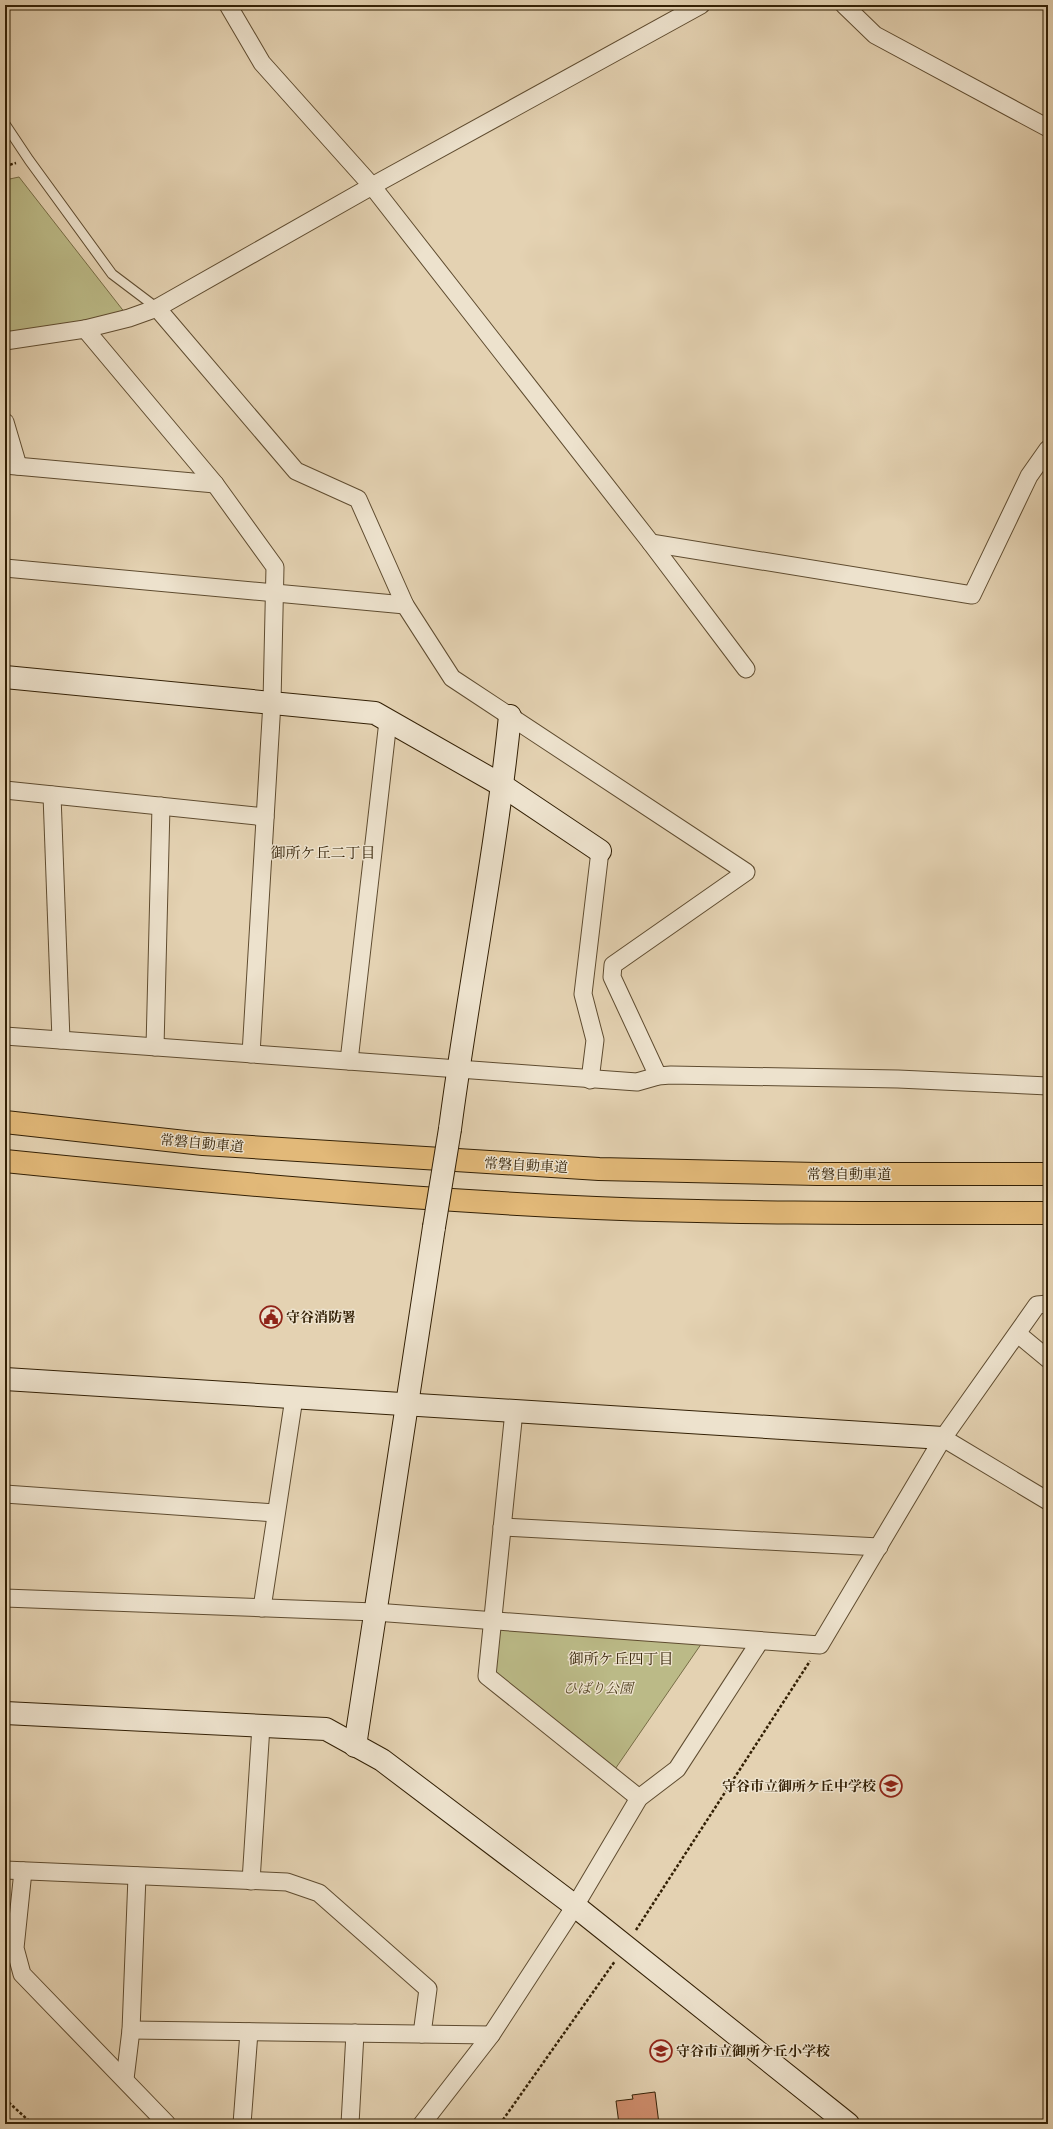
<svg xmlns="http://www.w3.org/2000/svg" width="1053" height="2129" font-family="'IM FELL DW Pica','Noto Serif JP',serif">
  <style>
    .green { fill: #bbba87; stroke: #776d46 }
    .building { fill: #cf8d6d; stroke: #332005 }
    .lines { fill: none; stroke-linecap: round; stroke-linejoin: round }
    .lane-casing { stroke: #5f4c30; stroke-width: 11 }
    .street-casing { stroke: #5f4c30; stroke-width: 19 }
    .secondary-casing { stroke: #332005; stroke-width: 24 }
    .highway-casing { stroke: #332005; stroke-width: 24 }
    .path { stroke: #332005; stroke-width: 2.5; stroke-dasharray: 3 2; stroke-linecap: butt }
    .lane { stroke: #ede2cd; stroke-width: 9 }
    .street { stroke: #ede2cd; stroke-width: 17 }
    .secondary { stroke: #ede2cd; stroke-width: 22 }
    .highway { stroke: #e2b979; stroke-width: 22 }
    .secondary-bridge-casing { stroke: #332005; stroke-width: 24; stroke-linecap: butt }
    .secondary-bridge { stroke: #ede2cd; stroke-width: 22 }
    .labels { text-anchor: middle; stroke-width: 3; stroke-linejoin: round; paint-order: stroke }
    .street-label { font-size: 14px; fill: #332005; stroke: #ede2cd }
    .poi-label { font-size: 14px; font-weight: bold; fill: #332005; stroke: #ede2cd; text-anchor: start }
    .park-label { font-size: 14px; font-style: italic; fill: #554626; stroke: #ede2cd }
    .neighbourhood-label { font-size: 15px; fill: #332005; stroke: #ede2cd }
  </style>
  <rect width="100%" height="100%" fill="#e4d2b2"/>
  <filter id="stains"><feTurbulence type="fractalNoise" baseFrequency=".005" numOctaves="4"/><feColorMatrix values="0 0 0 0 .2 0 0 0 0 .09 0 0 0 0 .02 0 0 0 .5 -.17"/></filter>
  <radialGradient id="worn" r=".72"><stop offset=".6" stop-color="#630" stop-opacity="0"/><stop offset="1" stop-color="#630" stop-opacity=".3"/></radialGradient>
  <!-- green -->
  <g class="green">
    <polygon points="19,177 129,318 5,341 5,180"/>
    <polygon points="493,1621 706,1637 611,1775 487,1676"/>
  </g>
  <!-- building -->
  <polygon class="building" points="655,2092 659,2124 619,2124 616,2101 633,2099 632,2095"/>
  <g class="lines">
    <!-- lane casing -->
    <g class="lane-casing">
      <polyline id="lane" points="5,124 29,160 112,274 157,308"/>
    </g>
    <!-- street casing -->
    <g class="street-casing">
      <g id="street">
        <polyline points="701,5 372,186 651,543 746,669"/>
        <polyline points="844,5 875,35 1048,128"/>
        <polyline points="157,308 296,471 358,499 405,605 452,678 746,872 613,965 612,977 658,1076"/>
        <polyline points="85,329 129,318 157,308 372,186 262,63 228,5"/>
        <polyline points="5,341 85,329 215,484 275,567 272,702 251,1054"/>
        <polyline points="5,422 18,466"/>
        <polyline points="5,465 215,484"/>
        <polyline points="651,543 972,595 1029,476 1048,449"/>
        <polyline points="5,568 405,605"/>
        <polyline points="5,790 265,817"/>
        <polyline points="52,795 61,1040"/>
        <polyline points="5,1036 637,1082 658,1076 671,1075 898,1079 1048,1086"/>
        <polyline points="155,1047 161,806"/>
        <polyline points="349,1061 388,721"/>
        <polyline points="590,1080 595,1040 583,994 600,851"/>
        <polyline points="1018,1334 1048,1359"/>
        <polyline points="514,1411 487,1676 639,1798"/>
        <polyline points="943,1438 1048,1501"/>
        <polyline points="5,1494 275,1513"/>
        <polyline points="502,1527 879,1547"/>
        <polyline points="5,1598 375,1612 820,1645 943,1438 1037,1305 1048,1304"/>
        <polyline points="262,1608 294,1398"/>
        <polyline points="5,1870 287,1882 319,1893 428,1989 422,2034"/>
        <polyline points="23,1871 15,1948 22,1974 167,2124"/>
        <polyline points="251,1881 261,1726"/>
        <polyline points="131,2030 491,2035"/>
        <polyline points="125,2079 131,2030 137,1876"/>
        <polyline points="242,2124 249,2032"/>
        <polyline points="350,2124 355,2033"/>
        <polyline points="422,2124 491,2035 575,1906 639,1798 677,1769 760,1641"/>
      </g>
    </g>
    <!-- secondary casing -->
    <g class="secondary-casing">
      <g id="secondary">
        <polyline points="5,677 375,713 503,786 600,851"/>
        <path d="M450 1129C468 991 496 855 510 716"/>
        <polyline points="5,1379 943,1438"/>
        <polyline points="5,1713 326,1729 382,1760 575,1906 848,2124"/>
        <polyline points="355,1746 434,1227"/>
      </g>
    </g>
    <!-- highway casing -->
    <g class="highway-casing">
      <g id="highway">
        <polyline points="5,1122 203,1144 599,1169 817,1174 1048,1174"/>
        <path d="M5 1161C202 1181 399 1199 596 1208 747 1214 897 1213 1048 1213"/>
      </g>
    </g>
    <!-- path -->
    <g class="path">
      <polyline points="5,166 16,163"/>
      <polyline points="636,1930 810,1661"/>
      <polyline points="5,2099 28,2120 39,2123"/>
      <polyline points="500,2124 615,1961"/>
    </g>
    <!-- lane -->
    <use href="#lane" class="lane"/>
    <!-- street -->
    <use href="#street" class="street"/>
    <!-- secondary -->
    <use href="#secondary" class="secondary"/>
    <!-- highway -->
    <use href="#highway" class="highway"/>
    <!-- secondary-bridge casing -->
    <g class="secondary-bridge-casing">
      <polyline id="secondary-bridge" points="434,1227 450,1129"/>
    </g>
    <!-- secondary-bridge -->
    <use href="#secondary-bridge" class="secondary-bridge"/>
  </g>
  <!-- icons -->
  <defs>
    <g id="civic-ring" transform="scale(1.15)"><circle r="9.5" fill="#ede2cd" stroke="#8f2418" stroke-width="1.5"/><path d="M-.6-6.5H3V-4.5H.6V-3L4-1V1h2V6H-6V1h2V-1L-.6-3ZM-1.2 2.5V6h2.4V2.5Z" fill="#8f2418"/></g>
    <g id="school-ring" transform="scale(1.15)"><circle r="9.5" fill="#ede2cd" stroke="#8f2418" stroke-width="1.5"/><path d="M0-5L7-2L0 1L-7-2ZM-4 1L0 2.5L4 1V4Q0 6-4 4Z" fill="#8f2418"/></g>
  </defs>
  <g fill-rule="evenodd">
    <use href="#civic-ring" x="271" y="1317"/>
    <use href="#school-ring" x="891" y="1786"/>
    <use href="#school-ring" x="661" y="2051"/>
  </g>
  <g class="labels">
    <!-- street labels -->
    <g class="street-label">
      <text transform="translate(202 1143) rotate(5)" y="5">常磐自動車道</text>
      <text transform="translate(526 1165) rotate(3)" y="5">常磐自動車道</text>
      <text x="849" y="1179">常磐自動車道</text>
    </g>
    <!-- poi labels -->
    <g class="poi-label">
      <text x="286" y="1322">守谷消防署</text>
      <text x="876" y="1791" text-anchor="end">守谷市立御所ケ丘中学校</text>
      <text x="676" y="2056">守谷市立御所ケ丘小学校</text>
    </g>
    <!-- park labels -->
    <g class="park-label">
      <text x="598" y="1693">ひばり公園</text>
    </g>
    <!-- neighbourhood labels -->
    <g class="neighbourhood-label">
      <text x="323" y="858">御所ケ丘二丁目</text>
      <text x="621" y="1664">御所ケ丘四丁目</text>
    </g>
  </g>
  <!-- margin -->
  <rect width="1053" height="2129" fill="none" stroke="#e4d2b2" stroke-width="20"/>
  <rect x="6" y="6" width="1041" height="2117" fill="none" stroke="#332005" stroke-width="2"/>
  <rect x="10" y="10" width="1033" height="2109" fill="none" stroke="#332005"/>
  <rect width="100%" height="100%" filter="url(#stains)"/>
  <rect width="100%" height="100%" fill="url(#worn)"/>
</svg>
